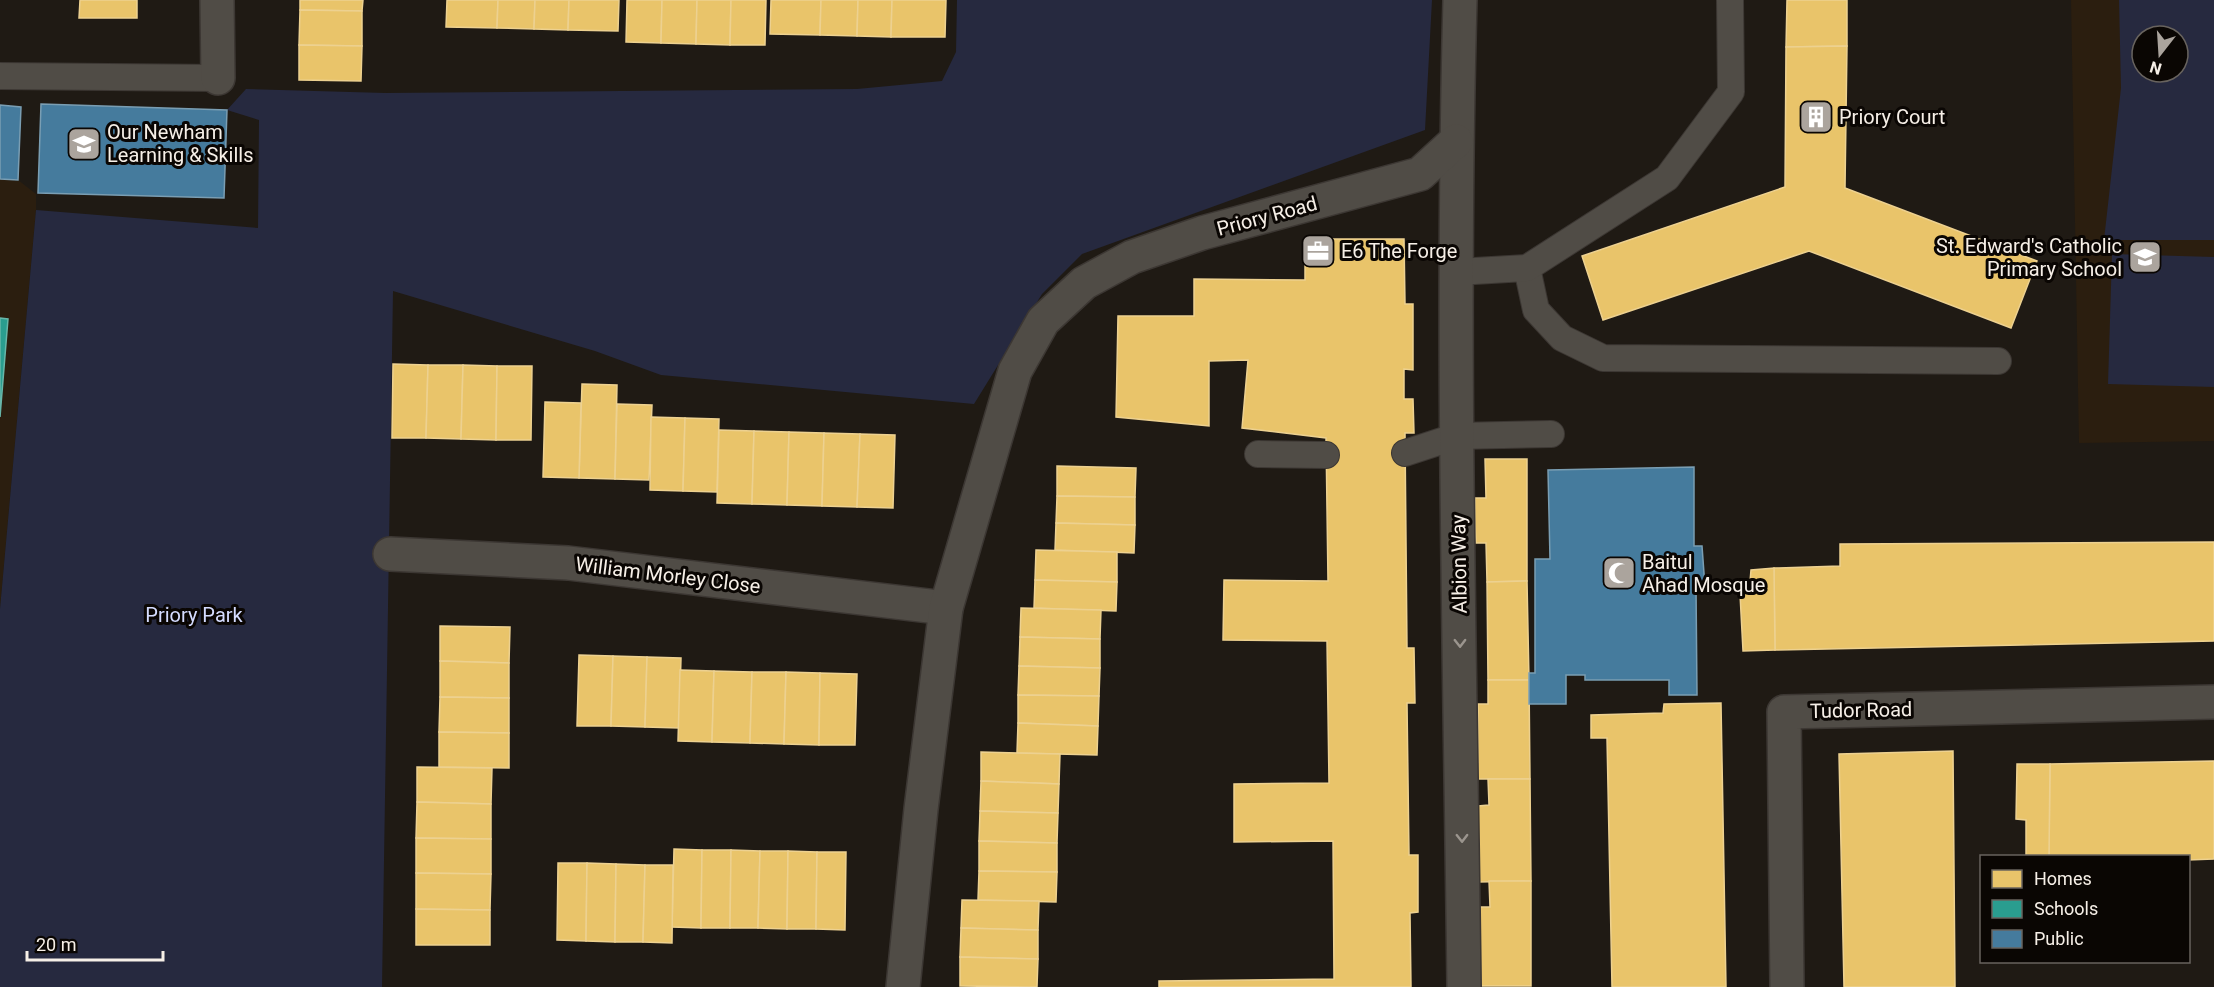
<svg xmlns="http://www.w3.org/2000/svg" width="2214" height="987" font-family="Roboto,sans-serif">
  <style>
    .built { fill: #2b1e0f; fill-rule: evenodd }
    .green { fill: #26293f; fill-rule: evenodd }
    .homes { fill: #e9c46a; stroke: #edd190; stroke-width: 1.5 }
    .schools { fill: #2a9d8f; stroke: #67b6a9; stroke-width: 1.5 }
    .public { fill: #457b9d; stroke: #7a9eb3; stroke-width: 1.5 }
    .lines { fill: none; stroke-linecap: round; stroke-linejoin: round }
    .lane-casing { stroke: #3c3733; stroke-width: 28 }
    .street-casing { stroke: #3c3733; stroke-width: 36 }
    .lane { stroke: #504c46; stroke-width: 26 }
    .street { stroke: #504c46; stroke-width: 33 }
    .oneway { stroke: #9b958e }
    .labels { text-anchor: middle; stroke-width: 6; stroke-linejoin: round; paint-order: stroke }
    .poi-label { font-size: 20px; fill: #f6efe7; stroke: #0a0603; text-anchor: start }
    .street-label { font-size: 20px; fill: #f6efe7; stroke: #0a0603 }
    .park-label { font-size: 20px; fill: #d5dcff; stroke: #0a0603 }
  </style>
  <rect width="100%" height="100%" fill="#1f1a14"/>
  <!-- built -->
  <g class="built">
    <path d="M2071 0H2214V441L2079 443ZM2142 36H2178V72H2142Z"/>
    <polygon points="0,179 18,180 36,194 36,210 0,609"/>
  </g>
  <!-- green -->
  <g class="green">
    <polygon points="957,0 1432,0 1425,130 1082,254 1042,294 974,404 661,375 595,351 393,291 382,987 0,987 0,609 36,210 258,228 259,120 227,110 246,89 385,93 857,89 942,81 956,52"/>
    <path d="M2119 0H2214V240H2104L2121 88ZM2142 36H2178V72H2142Z"/>
    <polygon points="2112,254 2214,257 2214,387 2108,384"/>
  </g>
  <!-- homes -->
  <g class="homes">
    <polygon points="80,0 137,0 137,18 79,18"/>
    <polygon points="300,0 363,0 362,11 300,10"/>
    <polygon points="447,0 498,0 497,28 446,27"/>
    <polygon points="498,0 535,0 534,29 497,28"/>
    <polygon points="535,0 569,0 568,30 534,29"/>
    <polygon points="569,0 619,0 618,31 568,30"/>
    <polygon points="627,0 662,0 661,43 626,42"/>
    <polygon points="662,0 697,0 696,44 661,43"/>
    <polygon points="697,0 731,0 730,45 696,44"/>
    <polygon points="731,0 766,0 765,45 730,45"/>
    <polygon points="771,0 821,0 820,35 770,34"/>
    <polygon points="821,0 858,0 857,36 820,35"/>
    <polygon points="858,0 892,0 891,37 857,36"/>
    <polygon points="892,0 946,0 945,37 891,37"/>
    <polygon points="1787,0 1847,0 1847,46 1786,47"/>
    <polygon points="300,10 362,11 362,46 299,45"/>
    <polygon points="299,45 362,46 361,81 299,80"/>
    <polygon points="1847,46 1845,188 2037,261 2011,328 1809,251 1603,320 1582,256 1785,187 1786,47"/>
    <polygon points="1305,239 1404,239 1405,304 1413,304 1413,370 1404,369 1404,399 1413,399 1414,433 1405,433 1407,648 1414,648 1415,703 1407,703 1409,855 1418,855 1418,912 1410,913 1411,987 1159,987 1159,981 1334,979 1333,841 1234,842 1234,784 1329,783 1327,641 1223,640 1224,580 1328,581 1326,438 1242,428 1248,360 1209,361 1209,426 1116,417 1118,316 1194,316 1194,279 1305,280"/>
    <polygon points="393,364 428,365 426,438 392,438"/>
    <polygon points="428,365 463,365 461,439 426,438"/>
    <polygon points="463,365 497,366 496,440 461,439"/>
    <polygon points="497,366 532,366 531,440 496,440"/>
    <polygon points="582,384 617,385 615,479 579,478"/>
    <polygon points="545,402 581,403 579,478 543,477"/>
    <polygon points="617,404 652,405 649,480 615,479"/>
    <polygon points="651,417 685,418 683,491 650,490"/>
    <polygon points="685,418 719,419 717,492 683,491"/>
    <polygon points="719,430 754,431 752,504 717,503"/>
    <polygon points="754,431 789,432 787,505 752,504"/>
    <polygon points="789,432 824,433 822,506 787,505"/>
    <polygon points="824,433 860,434 857,507 822,506"/>
    <polygon points="860,434 895,435 893,508 857,507"/>
    <polygon points="1485,459 1527,459 1527,581 1487,582 1486,543 1476,543 1475,520 1475,498 1486,498"/>
    <polygon points="1057,466 1136,468 1135,497 1057,496"/>
    <polygon points="1057,496 1135,497 1135,525 1056,523"/>
    <polygon points="1056,523 1135,525 1134,553 1055,550"/>
    <polygon points="2214,542 2214,641 1775,650 1774,568 1840,566 1840,544"/>
    <polygon points="1036,550 1117,552 1117,582 1035,580"/>
    <polygon points="1774,568 1775,650 1743,651 1740,594 1749,593 1751,570"/>
    <polygon points="1035,580 1117,582 1116,611 1034,608"/>
    <polygon points="1527,581 1529,680 1488,680 1487,582"/>
    <polygon points="1021,608 1101,610 1100,639 1020,637"/>
    <polygon points="440,626 510,627 509,663 440,661"/>
    <polygon points="1020,637 1100,639 1100,668 1019,666"/>
    <polygon points="579,655 613,656 611,726 577,726"/>
    <polygon points="613,656 647,657 645,727 611,726"/>
    <polygon points="647,657 681,658 679,728 645,727"/>
    <polygon points="440,661 509,663 509,698 440,697"/>
    <polygon points="1019,666 1100,668 1099,696 1018,695"/>
    <polygon points="680,670 714,671 712,742 678,741"/>
    <polygon points="714,671 752,672 750,743 712,742"/>
    <polygon points="752,672 786,672 784,744 750,743"/>
    <polygon points="786,672 820,673 819,745 784,744"/>
    <polygon points="820,673 857,674 855,745 819,745"/>
    <polygon points="1488,680 1529,680 1530,779 1478,779 1478,704 1488,704"/>
    <polygon points="1018,695 1099,696 1098,726 1018,723"/>
    <polygon points="440,697 509,698 509,733 439,732"/>
    <polygon points="1721,703 1726,987 1612,987 1607,738 1591,738 1591,715 1663,713 1664,704"/>
    <polygon points="1018,723 1098,726 1097,755 1017,753"/>
    <polygon points="439,732 509,733 509,768 439,767"/>
    <polygon points="1953,751 1955,987 1844,987 1839,754"/>
    <polygon points="981,752 1060,754 1059,784 981,781"/>
    <polygon points="2214,761 2214,859 2188,860 2188,856 2049,856 2050,764"/>
    <polygon points="2017,764 2050,764 2049,856 2026,856 2026,820 2016,819"/>
    <polygon points="417,767 492,768 491,804 417,802"/>
    <polygon points="1488,779 1530,779 1531,881 1479,882 1478,806 1489,805"/>
    <polygon points="981,781 1059,784 1058,813 980,811"/>
    <polygon points="417,802 491,804 491,839 416,838"/>
    <polygon points="980,811 1058,813 1057,843 979,841"/>
    <polygon points="416,838 491,839 491,874 416,873"/>
    <polygon points="979,841 1057,843 1057,872 979,871"/>
    <polygon points="674,849 702,850 701,928 672,927"/>
    <polygon points="702,850 731,850 730,928 701,928"/>
    <polygon points="731,850 760,851 758,928 730,928"/>
    <polygon points="760,851 788,851 787,929 758,928"/>
    <polygon points="788,851 817,852 816,929 787,929"/>
    <polygon points="817,852 846,852 845,930 816,929"/>
    <polygon points="558,863 587,863 586,941 557,940"/>
    <polygon points="587,863 616,864 615,942 586,941"/>
    <polygon points="616,864 645,865 643,942 615,942"/>
    <polygon points="645,865 673,865 672,943 643,942"/>
    <polygon points="979,871 1057,872 1056,902 978,900"/>
    <polygon points="416,873 491,874 490,910 416,909"/>
    <polygon points="1489,881 1531,881 1531,986 1480,986 1479,907 1490,907"/>
    <polygon points="962,900 1039,901 1038,930 961,928"/>
    <polygon points="416,909 490,910 490,945 416,945"/>
    <polygon points="961,928 1038,930 1038,959 960,957"/>
    <polygon points="960,957 1038,959 1037,987 960,986"/>
  </g>
  <!-- schools -->
  <polygon class="schools" points="0,318 8,319 0,417"/>
  <!-- public -->
  <g class="public">
    <polygon points="41,104 227,110 224,198 38,193"/>
    <polygon points="0,105 21,107 18,180 0,179"/>
    <polygon points="1694,467 1694,546 1702,546 1705,587 1696,586 1697,695 1669,695 1669,680 1585,680 1585,675 1566,675 1566,704 1529,704 1529,673 1535,673 1535,559 1550,559 1548,470"/>
  </g>
  <g class="lines">
    <!-- lane casing -->
    <g class="lane-casing">
      <g id="lane">
        <polyline points="0,76 218,78"/>
        <polyline points="1527,268 1536,310 1562,338 1603,358 1998,361"/>
        <polyline points="1457,272 1527,268 1667,178 1731,92 1730,0"/>
        <polyline points="1405,453 1457,436 1551,434"/>
        <polyline points="1258,454 1326,455"/>
      </g>
    </g>
    <!-- street casing -->
    <g class="street-casing">
      <g id="street">
        <polyline points="217,0 218,78"/>
        <path d="M1460 0C1451 329 1460 658 1464 987"/>
        <polyline points="390,554 568,563 946,608"/>
        <polyline points="903,987 921,809 946,608 1015,371 1043,321 1084,283 1132,257 1202,233 1420,174 1456,141"/>
        <polyline points="1787,987 1784,712 2214,702"/>
      </g>
    </g>
    <!-- lane -->
    <use href="#lane" class="lane"/>
    <!-- street -->
    <use href="#street" class="street"/>
  </g>
  <!-- one-way arrows -->
  <defs><path id="oneway-chevron" d="M-2-3.5L2.5 0L-2 3.5" fill="none" stroke-width="1.6" stroke-linecap="round" stroke-linejoin="round" transform="scale(1.5)"/></defs>
  <g class="oneway">
    <use href="#oneway-chevron" transform="translate(1460 643) rotate(89)"/>
    <use href="#oneway-chevron" transform="translate(1462 838) rotate(89)"/>
  </g>
  <!-- icons -->
  <defs>
    <g id="building-square" transform="scale(1.725)"><rect x="-9" y="-9" width="18" height="18" rx="4" fill="#aba49d" stroke="#0a0603"/><path d="M-4-6H4V6H1V3H-1V6H-4ZM-2.5-4.3h1.7v1.8h-1.7ZM.8-4.3h1.7v1.8H.8ZM-2.5-1h1.7V.8h-1.7ZM.8-1h1.7V.8H.8Z" fill="#fff"/></g>
    <g id="university-square" transform="scale(1.725)"><rect x="-9" y="-9" width="18" height="18" rx="4" fill="#aba49d" stroke="#0a0603"/><path d="M0-5L7-2L0 1L-7-2ZM-4 1L0 2.5L4 1V4Q0 6-4 4Z" fill="#fff"/></g>
    <g id="office-square" transform="scale(1.725)"><rect x="-9" y="-9" width="18" height="18" rx="4" fill="#aba49d" stroke="#0a0603"/><path d="M-6-3h4V-5.5h4V-3h4V5H-6ZM-1-4.5V-3h2v-1.5ZM-6 0V1H6V0Z" fill="#fff"/></g>
    <g id="school-square" transform="scale(1.725)"><rect x="-9" y="-9" width="18" height="18" rx="4" fill="#aba49d" stroke="#0a0603"/><path d="M0-5L7-2L0 1L-7-2ZM-4 1L0 2.5L4 1V4Q0 6-4 4Z" fill="#fff"/></g>
    <g id="mosque-square" transform="scale(1.725)"><rect x="-9" y="-9" width="18" height="18" rx="4" fill="#aba49d" stroke="#0a0603"/><path d="M3.5-4.9A6 6 0 1 0 3.5 4.9A5 5 0 1 1 3.5-4.9Z" fill="#fff"/></g>
  </defs>
  <g fill-rule="evenodd">
    <use href="#building-square" x="1816" y="117"/>
    <use href="#university-square" x="84" y="144"/>
    <use href="#office-square" x="1318" y="251"/>
    <use href="#school-square" x="2145" y="257"/>
    <use href="#mosque-square" x="1619" y="573"/>
  </g>
  <g class="labels">
    <!-- poi labels -->
    <g class="poi-label">
      <text x="1839" y="124">Priory Court</text>
      <text x="107" y="139">Our Newham<tspan x="107" dy="23">Learning &amp; Skills</tspan></text>
      <text x="2122" y="253" text-anchor="end">St. Edward's Catholic<tspan x="2122" dy="23">Primary School</tspan></text>
      <text x="1341" y="258">E6 The Forge</text>
      <text x="1642" y="569">Baitul<tspan x="1642" dy="23">Ahad Mosque</tspan></text>
    </g>
    <!-- street labels -->
    <g class="street-label">
      <text transform="translate(1267 216) rotate(-15)" y="7">Priory Road</text>
      <text transform="translate(1459 564) rotate(-91)" y="7">Albion Way</text>
      <text transform="translate(668 575) rotate(7)" y="7">William Morley Close</text>
      <text transform="translate(1861 710) rotate(-1)" y="7">Tudor Road</text>
    </g>
    <!-- park labels -->
    <g class="park-label">
      <text x="194" y="622">Priory Park</text>
    </g>
  </g>
  <!-- legend -->
  <rect x="1980" y="855" width="210" height="108" fill="#0a0603" stroke="#68635e" stroke-width="1.5"/>
  <rect x="1992" y="870" width="30" height="18" fill="#e9c46a" stroke="#68635e" stroke-width="1.5"/>
  <text x="2034" y="885" font-size="18" fill="#f6efe7">Homes</text>
  <rect x="1992" y="900" width="30" height="18" fill="#2a9d8f" stroke="#68635e" stroke-width="1.5"/>
  <text x="2034" y="915" font-size="18" fill="#f6efe7">Schools</text>
  <rect x="1992" y="930" width="30" height="18" fill="#457b9d" stroke="#68635e" stroke-width="1.5"/>
  <text x="2034" y="945" font-size="18" fill="#f6efe7">Public</text>
  <!-- north arrow -->
  <g transform="translate(2160 54) rotate(197)"><circle r="28" fill="#0a0603" stroke="#68635e" stroke-width="1.5"/>
  <path d="M0-4.5L10 22L0 15L-10 22Z" fill="#aba49d"/>
  <text y="-9" font-size="16" font-weight="bold" text-anchor="middle" fill="#f6efe7">N</text>
  </g>
  <!-- scale -->
  <path d="M27 951v9h136v-9" fill="none" stroke="#f6efe7" stroke-width="3"/>
  <text x="36" y="951" font-size="18" fill="#f6efe7" stroke="#0a0603" stroke-width="4.5" paint-order="stroke">20 m</text>
</svg>
